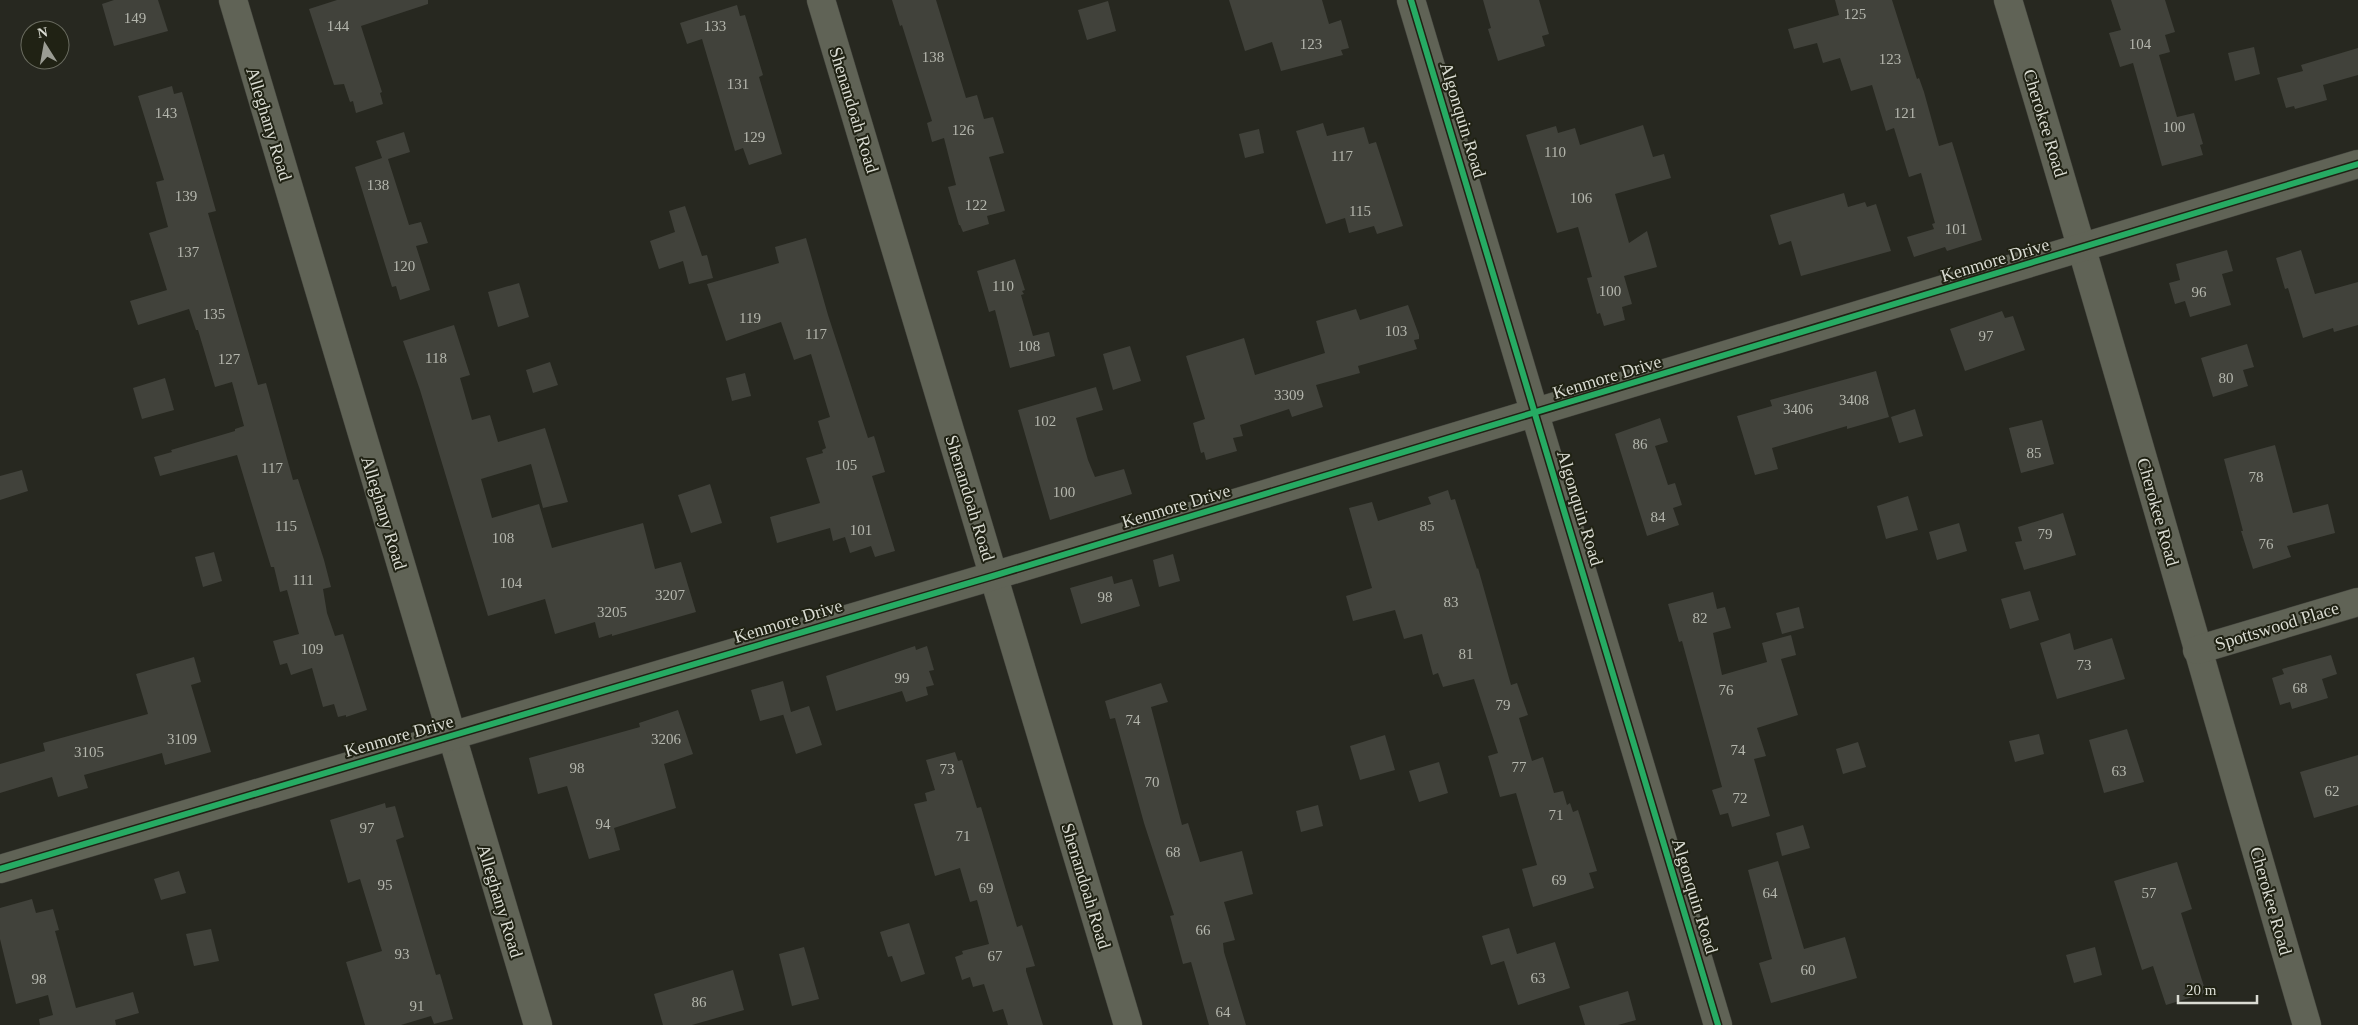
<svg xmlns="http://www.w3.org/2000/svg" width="2358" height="1025" font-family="'Times New Roman',serif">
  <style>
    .building { fill: #41423b }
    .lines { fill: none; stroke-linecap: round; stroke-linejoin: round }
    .minor-casing { stroke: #43443d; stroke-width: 29 }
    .minor { stroke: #606356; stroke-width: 28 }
    .cycleway-casing { stroke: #202214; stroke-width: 9 }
    .cycleway { stroke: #26ab63; stroke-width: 6 }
    .labels { text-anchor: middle; stroke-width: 4; stroke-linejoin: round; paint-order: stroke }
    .number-label { font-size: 15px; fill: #b4b6ad }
    .street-label { font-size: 18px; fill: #dadcd3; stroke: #202214 }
  </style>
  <rect width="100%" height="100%" fill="#272820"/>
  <!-- building -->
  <g class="building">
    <polygon points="114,0 158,0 168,31 114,46 102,4"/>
    <polygon points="337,0 428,0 428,4 361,26 382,92 380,93 383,104 356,113 353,101 350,102 344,84 334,85 309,9"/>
    <polygon points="892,0 936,0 966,98 977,95 984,119 993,117 1004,153 989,157 1005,211 987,216 989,224 963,232 960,225 959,225 948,187 956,185 944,138 932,142 927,123 932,121 902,25 900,26"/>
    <polygon points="1229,0 1322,0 1329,24 1341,20 1349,48 1341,50 1343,55 1281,71 1272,42 1245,51"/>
    <polygon points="1483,0 1539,0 1549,34 1542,36 1545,46 1498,61 1488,29 1491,28"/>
    <polygon points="1835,0 1892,0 1917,79 1919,78 1924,92 1939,146 1952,142 1982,240 1947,251 1945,247 1914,257 1907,237 1934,229 1932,224 1935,223 1921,173 1909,177 1894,128 1886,131 1872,85 1851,91 1840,58 1823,63 1817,43 1794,49 1788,29 1839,15"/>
    <polygon points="2111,0 2165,0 2175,32 2165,35 2170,52 2159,55 2177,117 2194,113 2203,144 2200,145 2203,155 2162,166 2133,63 2120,67 2109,33 2121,30"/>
    <polygon points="1108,1 1116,31 1087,40 1078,10"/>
    <polygon points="737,5 740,16 745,15 763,75 759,77 782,154 749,165 743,148 735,151 702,39 687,44 680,23"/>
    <polygon points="2254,47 2260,74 2235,81 2228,53"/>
    <polygon points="2358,48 2358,75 2323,85 2327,100 2295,109 2294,106 2286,108 2277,78 2303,71 2301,65"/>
    <polygon points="172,86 174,94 182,92 191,123 216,211 208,213 258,385 266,383 293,480 298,479 324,560 331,587 323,589 327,613 335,636 343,634 367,710 346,717 346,715 338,717 334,704 323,707 312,668 291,675 287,663 280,665 273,641 299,634 287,590 280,592 274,567 271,567 237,455 160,476 154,457 172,452 171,450 235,431 235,429 244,426 232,382 215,387 198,330 196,330 189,309 138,325 130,301 167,290 149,233 168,227 156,182 164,180 138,96"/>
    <polygon points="1323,123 1327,136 1364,127 1369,144 1376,142 1403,226 1377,234 1374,226 1349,233 1345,218 1326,224 1296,131"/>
    <polygon points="1643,125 1653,157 1664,154 1671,178 1615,194 1629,243 1647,231 1657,267 1624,276 1632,304 1622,307 1625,320 1604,326 1600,313 1597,314 1587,278 1592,277 1578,227 1557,233 1526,135 1556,126 1558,133 1575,128 1580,145"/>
    <polygon points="1259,129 1264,153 1245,158 1239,134"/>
    <polygon points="404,132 410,152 388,159 409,225 421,222 428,243 416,246 430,290 400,300 396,286 392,287 355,167 382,158 376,141"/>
    <polygon points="1844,193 1848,207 1865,202 1867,207 1876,204 1891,251 1801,276 1791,241 1779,245 1770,215"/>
    <polygon points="685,206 702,256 707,255 713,278 689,284 683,261 659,269 650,241 675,232 669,211"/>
    <polygon points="806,238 828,315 868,438 874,436 885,472 872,476 895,551 875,557 871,546 850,553 845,537 833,541 830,528 777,543 770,517 820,503 806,458 823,453 822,450 826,448 818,421 830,417 811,354 794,360 781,322 726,341 707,284 779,263 775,247"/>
    <polygon points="2227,250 2233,271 2222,274 2231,305 2190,317 2185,301 2175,304 2169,283 2180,280 2176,264"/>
    <polygon points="2301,250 2315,294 2358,282 2358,325 2334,332 2333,328 2303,338 2288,288 2285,289 2276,258"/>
    <polygon points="1015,259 1025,290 1022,291 1024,294 1021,295 1033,336 1049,332 1055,356 1010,368 995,310 989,312 977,271"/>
    <polygon points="519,283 529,317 498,327 488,292"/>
    <polygon points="1408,305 1419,335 1419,339 1414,340 1417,349 1358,366 1360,373 1316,385 1323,407 1292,417 1289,409 1240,425 1243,436 1233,438 1237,451 1206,460 1204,452 1201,453 1193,423 1205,419 1186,356 1244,338 1255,375 1325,353 1316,321 1356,309 1360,320"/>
    <polygon points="2002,311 2005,318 2013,316 2025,350 1965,371 1950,329"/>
    <polygon points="454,325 470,375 460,378 472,420 490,415 498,442 545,428 568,502 543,508 531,464 481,479 492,518 539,504 552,548 643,523 655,569 681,562 696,612 612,636 612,634 599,638 595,622 555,634 545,599 488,616 420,390 403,341"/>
    <polygon points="2247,344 2254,367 2243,370 2248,386 2213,397 2201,358"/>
    <polygon points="1130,346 1141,381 1113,390 1103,354"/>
    <polygon points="550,362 558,385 533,393 526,370"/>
    <polygon points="1876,371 1889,417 1847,429 1847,426 1772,448 1778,469 1755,475 1737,416 1772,406 1770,400"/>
    <polygon points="745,373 751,396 732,401 726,378"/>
    <polygon points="165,378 174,410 142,419 133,388"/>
    <polygon points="1096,387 1103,410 1076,418 1088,460 1095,477 1124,469 1132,494 1050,520 1018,410"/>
    <polygon points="1915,409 1923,436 1899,443 1891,417"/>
    <polygon points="1660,418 1668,442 1655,446 1668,485 1675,483 1682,505 1673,508 1679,525 1647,536 1615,434"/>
    <polygon points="2042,420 2054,464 2021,473 2009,428"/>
    <polygon points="2275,445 2293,513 2328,504 2335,533 2287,546 2291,557 2253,569 2241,531 2243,531 2224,459"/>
    <polygon points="22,470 28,491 0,500 0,476"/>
    <polygon points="710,484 722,523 691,533 678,495"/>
    <polygon points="1448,490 1451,500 1455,499 1477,569 1478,568 1511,685 1517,683 1528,715 1519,718 1532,761 1543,757 1554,793 1563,791 1567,805 1570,803 1573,812 1578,810 1597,871 1589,873 1594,888 1533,907 1522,869 1537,865 1516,793 1500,797 1488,756 1498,753 1474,679 1443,687 1438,673 1433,675 1422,634 1404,639 1395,610 1353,621 1346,596 1372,588 1349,508 1372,502 1378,521 1431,504 1428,497"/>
    <polygon points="1908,496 1918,530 1886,539 1877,506"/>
    <polygon points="2063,513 2076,555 2024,570 2015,542 2022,541 2018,527"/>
    <polygon points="1959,523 1967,551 1937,560 1929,532"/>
    <polygon points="214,552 222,581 203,587 195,557"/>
    <polygon points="1173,554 1180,581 1159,587 1153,560"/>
    <polygon points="1112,576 1114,584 1132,579 1140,606 1081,624 1070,588"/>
    <polygon points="2030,591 2039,620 2010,629 2001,599"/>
    <polygon points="1713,592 1717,609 1725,607 1731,628 1713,633 1722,675 1767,662 1762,643 1791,635 1796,655 1781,659 1798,715 1757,728 1766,756 1754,759 1770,816 1732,827 1728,813 1720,815 1712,790 1722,787 1682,641 1679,642 1668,604"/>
    <polygon points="1799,607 1804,628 1782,634 1776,613"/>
    <polygon points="2070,633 2074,650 2112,638 2125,679 2057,699 2040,643"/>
    <polygon points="915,646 916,650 927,646 934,670 929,671 934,685 926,687 928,695 906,702 902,691 836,711 826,676"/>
    <polygon points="2331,655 2337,674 2322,679 2328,698 2292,709 2290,702 2280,705 2272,678 2284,674 2282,669"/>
    <polygon points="194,657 201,682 191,685 211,752 165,765 162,753 84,775 88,788 58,797 52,777 0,793 0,764 45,751 43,743 148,714 136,674"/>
    <polygon points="783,681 791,712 809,706 822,745 796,754 783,714 786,714 760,721 751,690"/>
    <polygon points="1161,683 1168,702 1151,707 1182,825 1188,823 1200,862 1242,851 1253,894 1224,902 1235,940 1223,943 1224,952 1246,1025 1209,1025 1191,962 1183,964 1170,916 1174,915 1144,823 1115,718 1110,719 1105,701"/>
    <polygon points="678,710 693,754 664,764 676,808 614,828 620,850 589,859 567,786 538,794 529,758 640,727 639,723"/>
    <polygon points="2127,729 2144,782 2104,793 2089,740"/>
    <polygon points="2039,734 2044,754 2015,762 2009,741"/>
    <polygon points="1385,735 1395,770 1360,780 1350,746"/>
    <polygon points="1858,742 1866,767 1843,774 1836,749"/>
    <polygon points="955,752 958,761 962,760 977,808 981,807 1017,927 1022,925 1035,966 1026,968 1026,971 1043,1025 1008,1025 1003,1009 993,1012 984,984 973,987 970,977 962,980 955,957 963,954 962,951 989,944 977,900 970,902 960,868 935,876 914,804 927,801 925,793 935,790 926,760"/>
    <polygon points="2358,755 2358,805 2314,818 2300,772"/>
    <polygon points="1439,762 1448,793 1419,802 1409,771"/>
    <polygon points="385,803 386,808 395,806 404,837 396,840 436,975 440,974 453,1019 434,1024 431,1016 401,1025 365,1025 346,962 382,951 360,879 348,883 330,820"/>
    <polygon points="1318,805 1323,826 1301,832 1296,811"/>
    <polygon points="1803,825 1810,848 1782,856 1776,833"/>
    <polygon points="1778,861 1804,949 1845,937 1857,978 1771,1003 1759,963 1772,959 1748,870"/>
    <polygon points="2177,862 2192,909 2181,913 2206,993 2166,1005 2153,966 2142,970 2114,881"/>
    <polygon points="179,871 186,893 161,900 154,879"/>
    <polygon points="32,899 36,913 53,909 59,930 55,931 76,1008 133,992 139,1013 115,1020 116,1025 40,1025 39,1019 53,1015 48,995 16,1004 0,939 0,908"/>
    <polygon points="909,923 925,974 901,982 892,956 888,957 880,932"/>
    <polygon points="1509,928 1517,954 1555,942 1570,988 1518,1005 1504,961 1491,965 1482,936"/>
    <polygon points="211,929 219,961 194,966 186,934"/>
    <polygon points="804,947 819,999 792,1006 779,954"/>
    <polygon points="2095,947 2102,975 2074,983 2066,955"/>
    <polygon points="733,970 744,1010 692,1025 663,1025 654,994"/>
    <polygon points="1628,991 1636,1020 1618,1025 1585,1025 1579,1006"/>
  </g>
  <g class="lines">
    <!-- minor casing -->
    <g class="minor-casing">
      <g id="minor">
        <polyline points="233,0 538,1025"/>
        <polyline points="821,0 1128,1025"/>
        <polyline points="1411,0 1718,1025"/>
        <path d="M2008 0C2111 341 2207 684 2307 1025"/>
        <polyline points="2197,650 2358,602"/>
        <polyline points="0,869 993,576 2358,164"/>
      </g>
    </g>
    <!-- minor -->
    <use href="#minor" class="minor"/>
    <!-- cycleway casing -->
    <g class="cycleway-casing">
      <g id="cycleway">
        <polyline points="1411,0 1718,1025"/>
        <polyline points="0,869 993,576 2358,164"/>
      </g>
    </g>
    <!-- cycleway -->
    <use href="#cycleway" class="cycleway"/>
  </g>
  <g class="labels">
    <!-- number labels -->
    <g class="number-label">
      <text x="1855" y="19">125</text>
      <text x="135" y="23">149</text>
      <text x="338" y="31">144</text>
      <text x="715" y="31">133</text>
      <text x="1311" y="49">123</text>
      <text x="2140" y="49">104</text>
      <text x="933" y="62">138</text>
      <text x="1890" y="64">123</text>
      <text x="738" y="89">131</text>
      <text x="166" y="118">143</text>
      <text x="1905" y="118">121</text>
      <text x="2174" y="132">100</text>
      <text x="963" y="135">126</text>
      <text x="754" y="142">129</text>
      <text x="1555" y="157">110</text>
      <text x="1342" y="161">117</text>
      <text x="378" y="190">138</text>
      <text x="186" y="201">139</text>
      <text x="1581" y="203">106</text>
      <text x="976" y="210">122</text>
      <text x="1360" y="216">115</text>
      <text x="1956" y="234">101</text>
      <text x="188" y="257">137</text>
      <text x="404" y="271">120</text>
      <text x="1003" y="291">110</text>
      <text x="1610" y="296">100</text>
      <text x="2199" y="297">96</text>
      <text x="214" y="319">135</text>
      <text x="750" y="323">119</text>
      <text x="1396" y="336">103</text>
      <text x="816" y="339">117</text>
      <text x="1986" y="341">97</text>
      <text x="1029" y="351">108</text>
      <text x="436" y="363">118</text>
      <text x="229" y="364">127</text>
      <text x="2226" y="383">80</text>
      <text x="1289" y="400">3309</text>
      <text x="1854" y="405">3408</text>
      <text x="1798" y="414">3406</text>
      <text x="1045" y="426">102</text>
      <text x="1640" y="449">86</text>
      <text x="2034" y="458">85</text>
      <text x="846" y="470">105</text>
      <text x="272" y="473">117</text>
      <text x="2256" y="482">78</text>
      <text x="1064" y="497">100</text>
      <text x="1658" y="522">84</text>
      <text x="286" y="531">115</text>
      <text x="1427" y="531">85</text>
      <text x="861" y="535">101</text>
      <text x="2045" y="539">79</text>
      <text x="503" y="543">108</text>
      <text x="2266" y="549">76</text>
      <text x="303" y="585">111</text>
      <text x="511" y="588">104</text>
      <text x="670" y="600">3207</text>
      <text x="1105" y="602">98</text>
      <text x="1451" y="607">83</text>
      <text x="612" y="617">3205</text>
      <text x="1700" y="623">82</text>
      <text x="312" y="654">109</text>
      <text x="1466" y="659">81</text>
      <text x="2084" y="670">73</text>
      <text x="902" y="683">99</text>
      <text x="2300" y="693">68</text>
      <text x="1726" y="695">76</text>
      <text x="1503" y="710">79</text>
      <text x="1133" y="725">74</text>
      <text x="182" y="744">3109</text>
      <text x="666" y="744">3206</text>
      <text x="1738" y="755">74</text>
      <text x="89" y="757">3105</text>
      <text x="1519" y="772">77</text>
      <text x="577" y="773">98</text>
      <text x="947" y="774">73</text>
      <text x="2119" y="776">63</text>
      <text x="1152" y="787">70</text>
      <text x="2332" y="796">62</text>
      <text x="1740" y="803">72</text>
      <text x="1556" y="820">71</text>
      <text x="603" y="829">94</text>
      <text x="367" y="833">97</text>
      <text x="963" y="841">71</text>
      <text x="1173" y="857">68</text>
      <text x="1559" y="885">69</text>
      <text x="385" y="890">95</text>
      <text x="986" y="893">69</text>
      <text x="1770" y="898">64</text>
      <text x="2149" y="898">57</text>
      <text x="1203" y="935">66</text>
      <text x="402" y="959">93</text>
      <text x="995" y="961">67</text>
      <text x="1808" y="975">60</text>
      <text x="1538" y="983">63</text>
      <text x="39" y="984">98</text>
      <text x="699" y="1007">86</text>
      <text x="417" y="1011">91</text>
      <text x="1223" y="1017">64</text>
    </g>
    <!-- street labels -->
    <g class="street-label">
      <text transform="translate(854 110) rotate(73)" y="6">Shenandoah Road</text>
      <text transform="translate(1463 120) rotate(73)" y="6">Algonquin Road</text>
      <text transform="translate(2045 123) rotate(73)" y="6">Cherokee Road</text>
      <text transform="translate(269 124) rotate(73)" y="6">Alleghany Road</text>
      <text transform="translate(1995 260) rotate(-17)" y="6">Kenmore Drive</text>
      <text transform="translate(1607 377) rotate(-17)" y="6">Kenmore Drive</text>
      <text transform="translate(970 498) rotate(73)" y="6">Shenandoah Road</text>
      <text transform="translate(1176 506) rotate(-17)" y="6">Kenmore Drive</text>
      <text transform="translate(1580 508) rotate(73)" y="6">Algonquin Road</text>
      <text transform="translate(2158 512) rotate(74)" y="6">Cherokee Road</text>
      <text transform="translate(384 513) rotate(73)" y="6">Alleghany Road</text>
      <text transform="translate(788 621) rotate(-17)" y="6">Kenmore Drive</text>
      <text transform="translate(2277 626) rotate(-17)" y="6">Spottswood Place</text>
      <text transform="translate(399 736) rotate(-16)" y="6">Kenmore Drive</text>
      <text transform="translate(1086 886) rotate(73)" y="6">Shenandoah Road</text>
      <text transform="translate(1695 896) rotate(73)" y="6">Algonquin Road</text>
      <text transform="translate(500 901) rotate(73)" y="6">Alleghany Road</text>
      <text transform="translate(2271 901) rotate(74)" y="6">Cherokee Road</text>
    </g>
  </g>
  <!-- north arrow -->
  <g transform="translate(45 45) rotate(349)"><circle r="24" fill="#202214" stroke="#6a6c60"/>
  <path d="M0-4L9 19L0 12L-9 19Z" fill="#9b9d94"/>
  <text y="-8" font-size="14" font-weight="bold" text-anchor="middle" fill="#dadcd3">N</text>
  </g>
  <!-- scale -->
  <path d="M2178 995v8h79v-8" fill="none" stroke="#dadcd3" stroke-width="2.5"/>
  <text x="2186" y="995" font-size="15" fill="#dadcd3" stroke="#202214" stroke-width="4" paint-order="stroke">20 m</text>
</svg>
